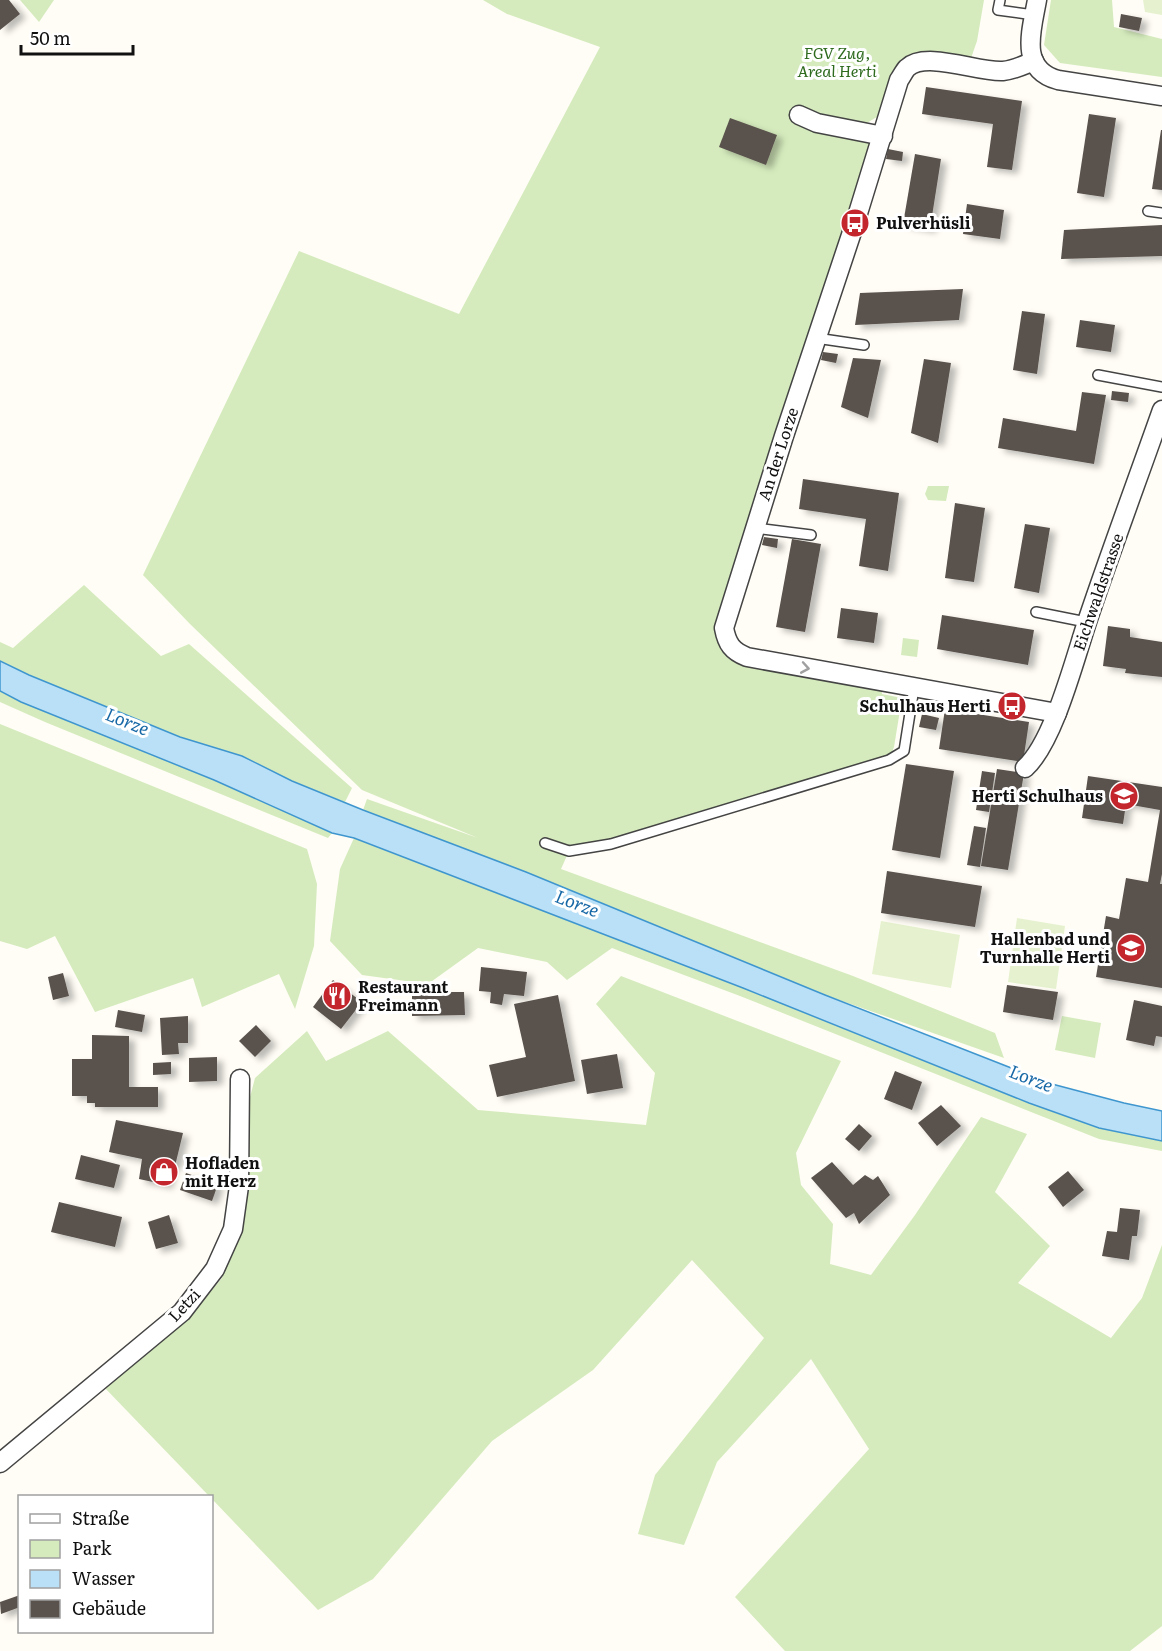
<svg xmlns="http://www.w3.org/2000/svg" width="1162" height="1651" font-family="Literata,serif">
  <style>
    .green { fill: #d5ebbd }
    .pitch { fill: #e6f2cf }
    .water { fill: #b9e0f7; stroke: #3f96cf; stroke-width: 1.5 }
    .building { fill: #5a524d; filter: url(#shadow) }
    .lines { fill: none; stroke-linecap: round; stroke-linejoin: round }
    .lane-casing { stroke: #444; stroke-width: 12 }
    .street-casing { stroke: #444; stroke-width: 21 }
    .lane { stroke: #fff; stroke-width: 9 }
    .street { stroke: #fff; stroke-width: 18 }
    .oneway { stroke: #a0a0a0 }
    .labels { text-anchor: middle; stroke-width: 6; stroke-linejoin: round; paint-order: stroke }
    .park-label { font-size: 16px; font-style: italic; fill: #2f6b1f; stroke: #fff }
    .poi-label { font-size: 16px; font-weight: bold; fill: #111; stroke: #fff; text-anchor: start }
    .street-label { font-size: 16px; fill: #111; stroke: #fff }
    .water-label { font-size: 18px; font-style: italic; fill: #1768a6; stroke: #fff }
  </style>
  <defs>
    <filter id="shadow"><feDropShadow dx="6" dy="4" stdDeviation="3" flood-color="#0004"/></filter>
  </defs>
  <rect width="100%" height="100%" fill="#fffdf5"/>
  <!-- green -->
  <g class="green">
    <polygon points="20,0 54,0 39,22"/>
    <path d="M483 0H984L977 41 970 61 914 56 882 114 865 124 874 141 715 629C719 651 723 657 743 666L882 690V694L902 698 894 747 889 760 611 844 569 851 561 869 853 976 995 1033 1004 1058 825 995 526 872 363 810 367 799 478 838 362 790 190 624 143 575 299 251 459 314 600 47 507 14Z"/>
    <polygon points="1051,0 1112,0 1114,27 1162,39 1162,77 1060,63 1044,45"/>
    <polygon points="928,486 949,486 946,501 928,500 925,494"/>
    <polygon points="84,585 161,656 189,644 352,788 345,802 292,781 242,756 180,737 29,675 0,661 0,642 13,648"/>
    <polygon points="903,638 919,640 917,657 901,655"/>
    <polygon points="0,691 21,702 214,780 332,833 328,838 45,722 0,702"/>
    <polygon points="0,724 307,849 317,884 314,946 295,1009 279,974 202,1007 193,978 95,1012 55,936 27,949 0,941"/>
    <polygon points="354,838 743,988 1029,1103 1099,1128 1162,1141 1162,1151 1099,1139 740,996 612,948 567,980 547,962 478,948 428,984 362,975 330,941 340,869"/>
    <polygon points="621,976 841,1061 796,1153 801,1185 833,1224 830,1264 871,1275 915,1215 981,1117 1027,1134 995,1192 1050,1246 1018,1283 1111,1338 1142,1298 1162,1245 1162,1626 1130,1651 785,1651 735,1597 869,1449 811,1359 717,1462 684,1545 638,1534 655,1475 764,1338 692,1260 593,1370 492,1441 373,1579 318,1610 212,1499 212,1496 209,1496 103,1386 189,1317 222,1278 241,1226 249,1101 255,1078 307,1031 326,1061 388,1031 478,1110 646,1125 655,1073 596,1004"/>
    <polygon points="1062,1016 1101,1023 1095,1058 1055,1050"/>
  </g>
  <!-- pitch -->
  <g class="pitch">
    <polygon points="1143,0 1162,0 1162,15 1145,12"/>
    <polygon points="1017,918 1065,926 1056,989 1008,982"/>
    <polygon points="881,921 960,935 951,988 872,974"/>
  </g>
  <!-- water -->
  <polygon class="water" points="0,661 29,675 180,737 242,756 292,781 363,810 526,872 825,995 1052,1084 1124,1103 1162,1111 1162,1141 1099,1128 1029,1103 743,988 354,838 332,833 214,780 21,702 0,691"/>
  <!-- building -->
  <g class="building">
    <polygon points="0,0 9,0 20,14 0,30"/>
    <polygon points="1121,14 1142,18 1139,31 1119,27"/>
    <polygon points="926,87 1022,101 1012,170 987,167 993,124 922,114"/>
    <polygon points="1089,114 1116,118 1104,197 1077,193"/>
    <polygon points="730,118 777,135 766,165 719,147"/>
    <polygon points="1161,130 1162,130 1162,190 1152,189"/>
    <polygon points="888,149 903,152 902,161 886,159"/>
    <polygon points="915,154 941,159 930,229 903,224"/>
    <polygon points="967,204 1004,210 1000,239 963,234"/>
    <polygon points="1162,225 1162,256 1061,259 1064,230"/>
    <polygon points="963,289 959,320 855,325 860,293"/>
    <polygon points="1022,311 1045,314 1037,374 1013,370"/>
    <polygon points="1080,320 1115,325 1111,352 1076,347"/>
    <polygon points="823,352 838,354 836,363 821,360"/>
    <polygon points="853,358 881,360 868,418 841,407"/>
    <polygon points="924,359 951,363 938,443 911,433"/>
    <polygon points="1112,391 1129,393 1128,402 1111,400"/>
    <polygon points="1082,392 1106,395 1094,464 998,448 1003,418 1076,431"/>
    <polygon points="803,479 899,493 888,571 859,566 866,519 799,509"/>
    <polygon points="955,503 985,508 974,582 945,578"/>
    <polygon points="1025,524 1050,528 1039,593 1014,588"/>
    <polygon points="764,537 778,539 777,548 762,545"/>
    <polygon points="792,539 821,544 805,632 776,627"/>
    <polygon points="841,608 878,613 874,643 837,638"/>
    <polygon points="942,615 1034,630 1028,665 937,649"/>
    <polygon points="1108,626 1130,629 1130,637 1162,642 1162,677 1125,673 1126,669 1103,666"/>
    <polygon points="945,709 1029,722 1023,762 939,749"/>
    <polygon points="922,714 939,718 936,730 919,727"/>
    <polygon points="906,764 954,771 940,858 892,850"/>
    <polygon points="997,769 1024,773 1008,870 981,866"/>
    <polygon points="982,771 995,773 989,812 976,810"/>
    <polygon points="1088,776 1162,787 1162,874 1160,884 1162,884 1162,988 1096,977 1106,916 1119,919 1126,878 1148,882 1160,810 1126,804 1123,824 1082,818"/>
    <polygon points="974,826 986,828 980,867 967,865"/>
    <polygon points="887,871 982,886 975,927 881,913"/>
    <polygon points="481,967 527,972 524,996 504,994 502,1005 490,1003 491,992 479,991"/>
    <polygon points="63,973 69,996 53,1000 48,977"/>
    <polygon points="333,980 362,1002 341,1029 313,1007"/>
    <polygon points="1007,985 1058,992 1053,1020 1003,1012"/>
    <polygon points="412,992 464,992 465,1015 412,1016"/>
    <polygon points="558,995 575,1081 497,1097 489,1065 526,1057 514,1004"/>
    <polygon points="1134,1000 1162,1006 1162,1037 1156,1036 1154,1046 1126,1040"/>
    <polygon points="118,1010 145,1015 142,1032 115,1027"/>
    <polygon points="188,1016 188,1043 178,1043 179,1054 162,1055 160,1018"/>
    <polygon points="256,1025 271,1041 255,1057 239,1041"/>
    <polygon points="92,1035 129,1036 129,1087 158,1087 158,1107 95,1107 95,1103 87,1103 87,1096 72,1096 72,1059 92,1059"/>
    <polygon points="617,1054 623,1088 587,1094 581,1060"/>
    <polygon points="217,1057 217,1081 189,1082 189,1058"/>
    <polygon points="171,1062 171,1074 153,1075 153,1063"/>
    <polygon points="895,1071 922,1082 912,1110 884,1099"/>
    <polygon points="941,1105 961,1126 937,1146 918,1123"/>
    <polygon points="116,1120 183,1133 175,1166 171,1165 167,1185 139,1179 142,1159 109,1152"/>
    <polygon points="859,1124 872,1136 859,1151 845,1139"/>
    <polygon points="81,1155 120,1165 114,1188 75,1179"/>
    <polygon points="832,1162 853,1185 865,1175 873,1180 878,1176 890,1195 859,1224 854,1213 846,1218 811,1178"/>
    <polygon points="1068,1171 1084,1190 1063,1207 1048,1187"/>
    <polygon points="186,1173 218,1184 212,1201 180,1190"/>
    <polygon points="59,1202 122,1217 115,1247 51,1232"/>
    <polygon points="1120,1208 1140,1210 1137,1236 1132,1236 1129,1260 1102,1256 1107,1231 1117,1232"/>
    <polygon points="169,1215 178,1243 156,1249 148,1222"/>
    <polygon points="20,1595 20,1607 1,1614 0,1602"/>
  </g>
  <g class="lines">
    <!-- lane casing -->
    <g class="lane-casing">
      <g id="lane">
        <polyline points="1000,0 998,10 1034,15"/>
        <polyline points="1148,211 1162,213"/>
        <polyline points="816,338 864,345"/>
        <polyline points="1098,375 1162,387"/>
        <polyline points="755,528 811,535"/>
        <polyline points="1036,612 1086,622"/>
        <polyline points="545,843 569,851 611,844 889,760 904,751 914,688"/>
      </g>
    </g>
    <!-- street casing -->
    <g class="street-casing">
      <g id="street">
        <path d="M1037 0C1032 29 1018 69 1058 80L1162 96"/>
        <path d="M1034 61C1024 65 1014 70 1003 71 979 73 926 50 907 68 904 71 902 76 899 80L855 223 784 436 724 628C727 644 732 651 747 657L1057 713"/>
        <polyline points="799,115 817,123 883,136"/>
        <path d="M1025 768C1055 741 1076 653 1090 613 1113 545 1138 478 1162 410"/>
        <polyline points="0,1463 182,1312 215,1269 233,1229 239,1186 240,1079"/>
      </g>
    </g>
    <!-- lane -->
    <use href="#lane" class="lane"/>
    <!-- street -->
    <use href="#street" class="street"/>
  </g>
  <!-- one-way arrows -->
  <defs><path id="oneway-chevron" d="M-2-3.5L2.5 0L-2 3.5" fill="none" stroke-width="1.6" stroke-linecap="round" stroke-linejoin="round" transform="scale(1.5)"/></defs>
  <use class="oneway" href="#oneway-chevron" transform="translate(805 668) rotate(10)"/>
  <!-- icons -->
  <defs>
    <g id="bus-disc" transform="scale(1.5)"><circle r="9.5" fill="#c4262e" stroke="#fff"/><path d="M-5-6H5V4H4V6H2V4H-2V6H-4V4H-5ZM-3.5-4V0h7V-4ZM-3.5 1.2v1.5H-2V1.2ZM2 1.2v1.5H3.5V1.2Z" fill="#fff"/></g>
    <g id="school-disc" transform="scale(1.5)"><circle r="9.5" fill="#c4262e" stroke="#fff"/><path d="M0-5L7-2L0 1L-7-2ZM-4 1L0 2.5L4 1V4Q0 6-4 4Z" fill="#fff"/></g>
    <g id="restaurant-disc" transform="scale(1.5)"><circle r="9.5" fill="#c4262e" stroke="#fff"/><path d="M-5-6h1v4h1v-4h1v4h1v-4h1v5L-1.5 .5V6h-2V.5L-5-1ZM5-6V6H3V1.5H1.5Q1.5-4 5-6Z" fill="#fff"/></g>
    <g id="shop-disc" transform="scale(1.5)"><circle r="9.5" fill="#c4262e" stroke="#fff"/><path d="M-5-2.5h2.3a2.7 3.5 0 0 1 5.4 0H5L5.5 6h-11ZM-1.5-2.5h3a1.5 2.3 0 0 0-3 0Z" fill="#fff"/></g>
  </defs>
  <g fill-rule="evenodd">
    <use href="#bus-disc" x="855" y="223"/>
    <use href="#bus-disc" x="1012" y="706"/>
    <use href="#school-disc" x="1124" y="796"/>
    <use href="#school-disc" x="1131" y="948"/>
    <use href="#restaurant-disc" x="337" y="996"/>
    <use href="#shop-disc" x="164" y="1172"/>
  </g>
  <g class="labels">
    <!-- park labels -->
    <g class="park-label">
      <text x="837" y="59">FGV Zug,<tspan x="837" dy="18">Areal Herti</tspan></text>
    </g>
    <!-- poi labels -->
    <g class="poi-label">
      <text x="876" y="229">Pulverhüsli</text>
      <text x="991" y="712" text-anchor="end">Schulhaus Herti</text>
      <text x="1103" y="802" text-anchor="end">Herti Schulhaus</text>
      <text x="1110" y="945" text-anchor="end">Hallenbad und<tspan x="1110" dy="18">Turnhalle Herti</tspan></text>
      <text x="358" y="993">Restaurant<tspan x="358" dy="18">Freimann</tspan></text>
      <text x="185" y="1169">Hofladen<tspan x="185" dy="18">mit Herz</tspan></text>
    </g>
    <!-- street labels -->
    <g class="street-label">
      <text transform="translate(778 454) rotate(-72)" y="6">An der Lorze</text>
      <text transform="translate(1098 592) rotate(-71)" y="6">Eichwaldstrasse</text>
      <text transform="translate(184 1305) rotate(-47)" y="6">Letzi</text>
    </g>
    <!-- water labels -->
    <g class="water-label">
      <text transform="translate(127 722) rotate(22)" y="6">Lorze</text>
      <text transform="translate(577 904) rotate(21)" y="6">Lorze</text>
      <text transform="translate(1031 1079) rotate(21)" y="6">Lorze</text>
    </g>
  </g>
  <!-- legend -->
  <rect x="18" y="1495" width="195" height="138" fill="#ffffff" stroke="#a0a0a0" stroke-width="1.5"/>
  <rect x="30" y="1514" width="30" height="9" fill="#ffffff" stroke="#a0a0a0" stroke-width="1.5"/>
  <text x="72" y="1525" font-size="18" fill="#111111">Straße</text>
  <rect x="30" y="1540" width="30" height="18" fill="#d5ebbd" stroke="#a0a0a0" stroke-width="1.5"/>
  <text x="72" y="1555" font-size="18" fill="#111111">Park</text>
  <rect x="30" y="1570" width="30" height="18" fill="#b9e0f7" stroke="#a0a0a0" stroke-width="1.5"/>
  <text x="72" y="1585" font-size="18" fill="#111111">Wasser</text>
  <rect x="30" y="1600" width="30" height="18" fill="#5a524d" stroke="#a0a0a0" stroke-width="1.5"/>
  <text x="72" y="1615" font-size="18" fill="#111111">Gebäude</text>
  <!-- scale -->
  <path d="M21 45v9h112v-9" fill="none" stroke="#111111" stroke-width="3"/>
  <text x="30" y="45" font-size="18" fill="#111111" stroke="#ffffff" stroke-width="4.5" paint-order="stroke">50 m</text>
</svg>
